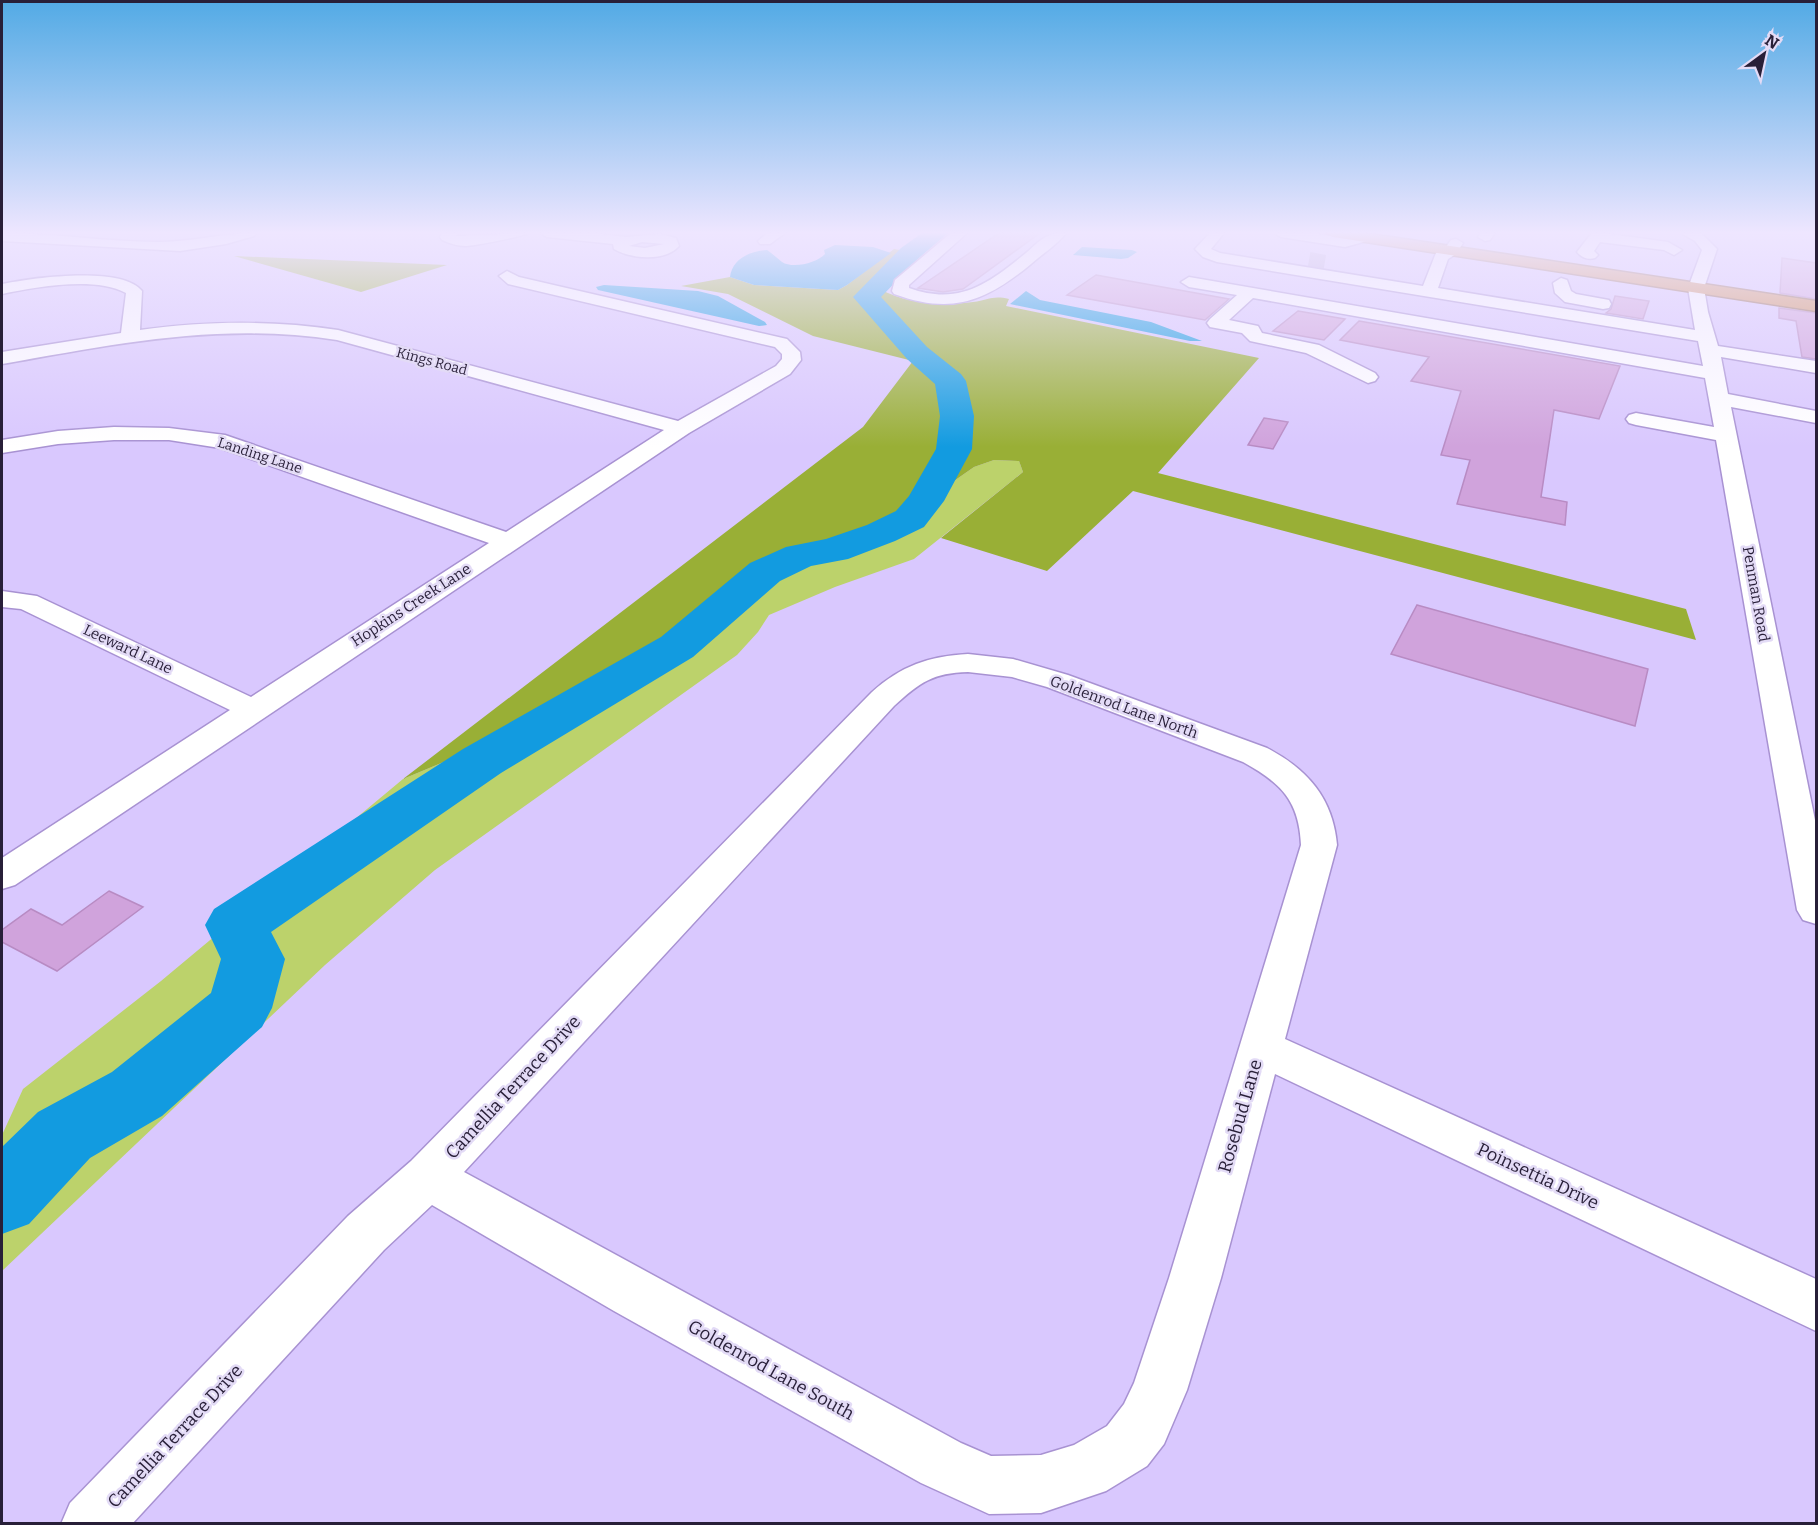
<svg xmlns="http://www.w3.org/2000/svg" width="1818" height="1525" font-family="Bitter,serif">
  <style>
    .green { fill: #bcd26b }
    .forest { fill: #99af36 }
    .water { fill: #129be0 }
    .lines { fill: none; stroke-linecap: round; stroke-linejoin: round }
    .river { fill: #129be0; fill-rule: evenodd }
    .building { fill: #d0a3dc; stroke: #b88bc3; stroke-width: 1.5 }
    .minor-tunnel { stroke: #b6a6d6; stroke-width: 16; stroke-dasharray: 16 8; stroke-linecap: butt }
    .minor-casing { stroke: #a892d2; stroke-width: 3 }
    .highway-casing { stroke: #96664a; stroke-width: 3 }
    .minor { fill: #fff; fill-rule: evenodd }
    .highway { fill: #d28d54; fill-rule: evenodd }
    .labels { text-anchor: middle; stroke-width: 5; stroke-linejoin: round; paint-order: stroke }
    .far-street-label { font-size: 14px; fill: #281f38; stroke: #e3dbf6 }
    .street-label { font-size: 15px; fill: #281f38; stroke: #e3dbf6 }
    .near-street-label { font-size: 18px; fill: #281f38; stroke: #e3dbf6 }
  </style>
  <rect width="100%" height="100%" fill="#d9c8fe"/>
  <!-- green -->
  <polygon class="green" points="994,460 1019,461 1023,472 914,559 835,587 769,615 758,632 737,655 435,870 325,965 2,1271 2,1135 23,1089 161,981 403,779 470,751 678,638 741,584 775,561 823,546 921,504 974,467"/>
  <!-- forest -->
  <g class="forest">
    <path d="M894 249 916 253 880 289C906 304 944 306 973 302 988 300 993 295 1009 299L1006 306 1259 358 1158 473 1686 609 1696 640 1133 491 1047 571 941 538 1023 472 1019 461 994 460 974 467 921 504 823 546 775 561 741 584 678 638 470 751 403 779 863 427 913 361 813 336 728 294 681 286 730 277 754 285 838 290 847 285Z"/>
    <polygon points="234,256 447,265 361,292"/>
  </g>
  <!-- water -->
  <g class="water">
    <path d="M835 245 873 247 891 253 847 285 838 290 754 285 730 277C732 259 750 251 767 250 773 254 778 259 782 262 793 269 817 263 825 254L824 250Z"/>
    <polygon points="1082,247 1132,250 1137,252 1128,258 1121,259 1073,255"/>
    <polygon points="604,285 698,291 718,296 765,322 767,325 759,326 598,290 596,287"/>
    <polygon points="1026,291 1040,300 1151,322 1202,341 1190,341 1010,304"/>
  </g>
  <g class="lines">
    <!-- river -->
    <polygon class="river" points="922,233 948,233 919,258 881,297 927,347 961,374 966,381 974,416 972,449 944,501 924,527 895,541 848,559 811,566 780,581 693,657 501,773 271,932 285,959 272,1008 262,1027 162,1116 90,1158 29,1224 2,1234 2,1147 38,1112 112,1072 211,993 221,959 205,925 214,909 463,749 661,637 750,563 786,547 826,539 867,525 896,511 909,496 936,449 940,416 935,384 907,359 853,297 901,248"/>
  </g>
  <!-- building -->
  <g class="building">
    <polygon points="999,233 1040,233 963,289 943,292 918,288"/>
    <polygon points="1782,258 1816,263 1816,299 1780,293"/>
    <polygon points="1096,275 1229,299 1205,320 1067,295"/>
    <polygon points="1615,296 1649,301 1643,319 1606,313 1611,309"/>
    <polygon points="1779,308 1816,313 1816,359 1802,357 1796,321 1779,318"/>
    <polygon points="1298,311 1345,319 1324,340 1273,331"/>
    <polygon points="1359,321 1620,366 1599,419 1554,410 1541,497 1567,502 1565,525 1457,504 1470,460 1441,455 1461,391 1411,381 1429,357 1340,340"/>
    <polygon points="1264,418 1288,422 1273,449 1248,445"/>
    <polygon points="1417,605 1648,669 1635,726 1391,654"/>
    <polygon points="109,891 143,907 57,971 2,942 2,930 31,909 62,925"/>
  </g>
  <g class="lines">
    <!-- minor-tunnel -->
    <polyline class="minor-tunnel" points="1309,260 1326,263"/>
    <!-- minor casing -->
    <g class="minor-casing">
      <g id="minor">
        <path d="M2 233C54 233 106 242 159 242 192 242 223 233 256 233L254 236 226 244 180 251 2 241Z"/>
        <path d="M442 233H458L456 236 528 233C525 236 474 246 466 246 457 246 449 243 442 240L440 237Z"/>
        <path d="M540 233H593L626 237 660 234 676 238 679 246C665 262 631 259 614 249L613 244 547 237ZM642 242 664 244 645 248 629 246Z"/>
        <polygon points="767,233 785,233 770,244 760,244 758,241"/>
        <path d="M951 233H967L909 285V288C959 306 988 284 1026 253 1041 240 1045 233 1066 233 1057 245 1042 254 1031 264 985 302 952 315 894 294L892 291 895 280Z"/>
        <polygon points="1210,233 1224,233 1211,249 1220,253 1423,286 1436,253 1445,248 1451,240 1456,239 1463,243 1456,254 1448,259 1438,288 1695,330 1688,288 1702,250 1695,241 1681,233 1701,233 1717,249 1704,288 1708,312 1718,346 1816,361 1816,373 1721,357 1728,394 1816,411 1816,423 1731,407 1816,825 1816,924 1803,920 1797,910 1716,440 1636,425 1629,423 1626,419 1629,415 1636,413 1714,427 1705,378 1253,298 1229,320 1258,326 1262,333 1319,345 1375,373 1378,377 1375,381 1368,383 1306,353 1250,341 1242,333 1210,327 1207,323 1210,319 1237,295 1189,287 1181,282 1189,277 1703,366 1698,341 1217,262 1203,257 1195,249"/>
        <polygon points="1274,233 1311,233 1345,238 1362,234 1369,238 1367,241 1345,247 1281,237"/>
        <polygon points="1480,233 1495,233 1490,240 1485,241 1478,237"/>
        <path d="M1602 233 1668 242 1682 250 1674 255 1664 250 1600 242 1594 251 1598 255 1595 258C1588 260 1582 258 1577 252L1591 234Z"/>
        <path d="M507 271 519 277 787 339 800 352 801 360 790 374 689 433 15 885 2 889V858L230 710 21 609 2 607V591L37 596 251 697 489 543 220 448 169 440H114L58 444 2 453V440L58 431 114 427 169 428 225 435 506 532 664 430 337 340C218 322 118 344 2 364V352L121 333 126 293C95 276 35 287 2 294V284C31 278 122 265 142 291L140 330C207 321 271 320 338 330L678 421 776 366 782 359V354L775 347 508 284 499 276Z"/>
        <polygon points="1561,278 1567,280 1571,291 1576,294 1609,300 1611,304 1609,308 1603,309 1565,302 1555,293 1553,283"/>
        <path d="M968 654 1013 659 1068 675 1267 748C1307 769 1333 798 1337 845L1285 1039 1816 1279V1331L1275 1074 1221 1278 1187 1390 1164 1444 1147 1466 1106 1491 1041 1513 989 1514 921 1483 614 1311 432 1205 384 1250 132 1524H61L70 1503 348 1216 411 1161 872 692C901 666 929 656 968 654ZM968 672 1012 677 1047 687 1243 762C1281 783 1299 800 1301 845L1169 1278 1134 1383 1124 1404 1107 1426 1074 1445 1041 1455 991 1456 961 1443 464 1172 894 706C920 682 933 673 968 672Z"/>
      </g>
    </g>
    <!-- highway casing -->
    <g class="highway-casing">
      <polygon id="highway" points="1326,233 1364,233 1816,301 1816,311 1333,237"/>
    </g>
    <!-- minor -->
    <use href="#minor" class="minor"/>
    <!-- highway -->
    <use href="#highway" class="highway"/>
  </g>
  <!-- sky -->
  <linearGradient id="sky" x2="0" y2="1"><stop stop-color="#52aae5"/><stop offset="0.52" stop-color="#eee6ff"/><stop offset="1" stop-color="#eee6ff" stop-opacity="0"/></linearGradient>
  <rect width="1818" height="447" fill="url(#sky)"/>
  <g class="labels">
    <!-- far-street labels -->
    <g class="far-street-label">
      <text transform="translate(432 361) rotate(15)" y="5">Kings Road</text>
      <text transform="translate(260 455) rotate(18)" y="5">Landing Lane</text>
    </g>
    <!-- street labels -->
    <g class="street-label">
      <text transform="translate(1756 594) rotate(80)" y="5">Penman Road</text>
      <text transform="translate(411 605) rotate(-33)" y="5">Hopkins Creek Lane</text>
      <text transform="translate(128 649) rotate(25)" y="5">Leeward Lane</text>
      <text transform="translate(1124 707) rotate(20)" y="5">Goldenrod Lane North</text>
    </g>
    <!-- near-street labels -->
    <g class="near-street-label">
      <text transform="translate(513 1087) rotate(-47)" y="6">Camellia Terrace Drive</text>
      <text transform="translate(1240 1116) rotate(-74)" y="6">Rosebud Lane</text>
      <text transform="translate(1538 1176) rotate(25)" y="6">Poinsettia Drive</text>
      <text transform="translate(771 1370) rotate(29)" y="6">Goldenrod Lane South</text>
      <text transform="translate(175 1436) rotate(-47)" y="6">Camellia Terrace Drive</text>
    </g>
  </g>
  <!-- border -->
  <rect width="1818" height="1525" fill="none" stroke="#281f38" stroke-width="6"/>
  <!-- north arrow -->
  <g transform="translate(1764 54) rotate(33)" stroke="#e3dbf6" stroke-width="4.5" paint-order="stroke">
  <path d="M0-4.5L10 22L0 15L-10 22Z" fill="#281f38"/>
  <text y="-9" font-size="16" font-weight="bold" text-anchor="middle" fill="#281f38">N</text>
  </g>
</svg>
